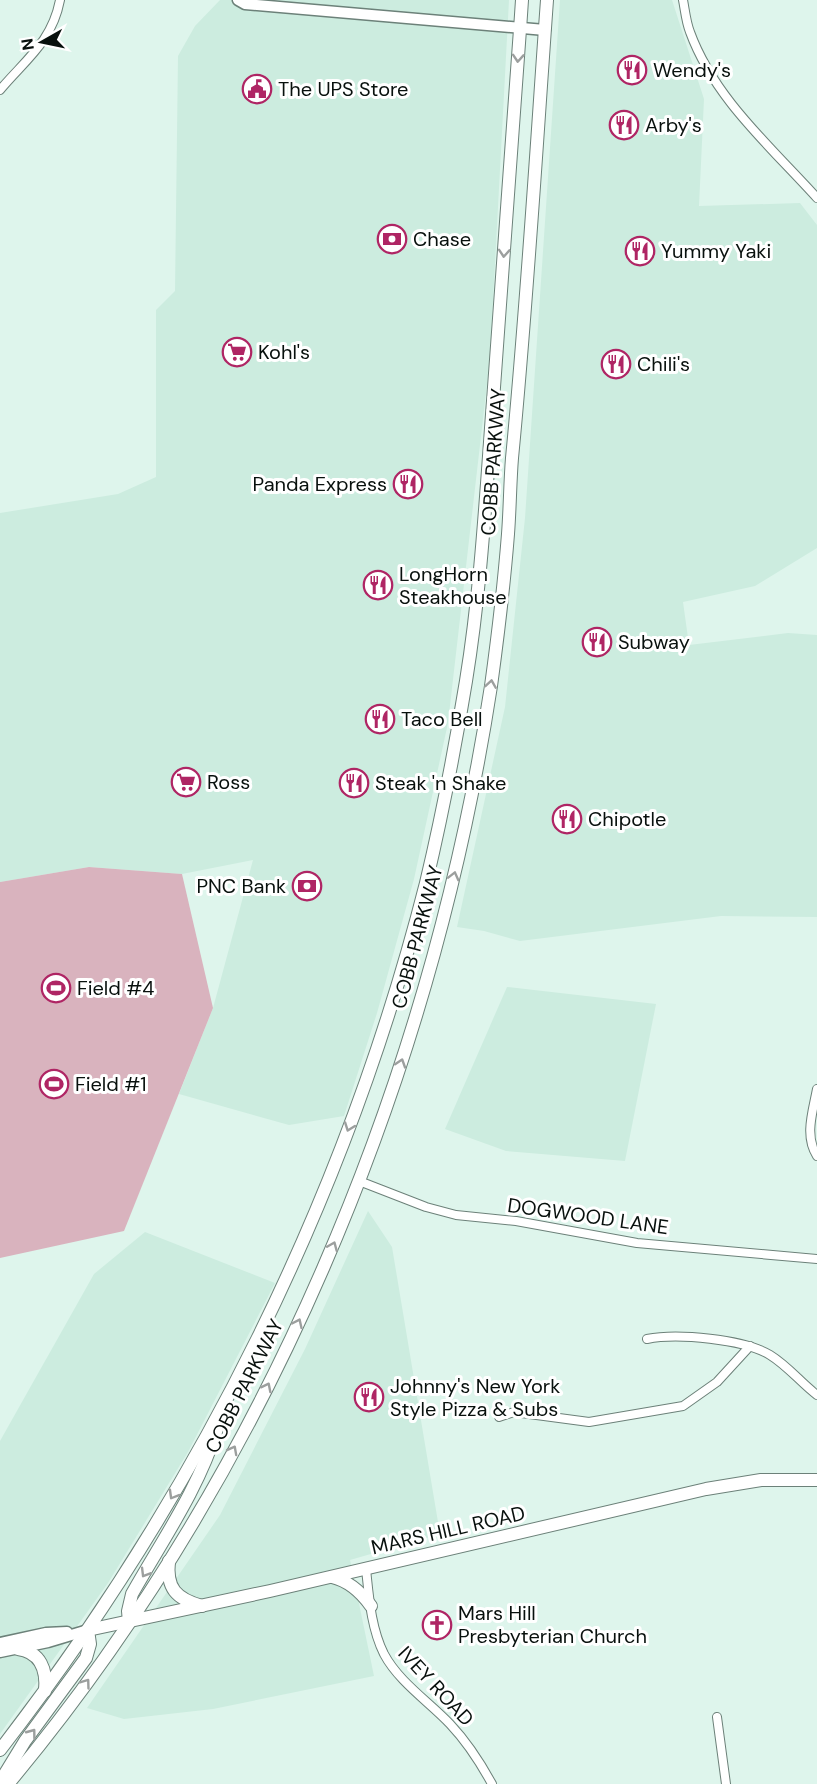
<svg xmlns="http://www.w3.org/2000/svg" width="817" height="1784" font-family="'DM Sans',sans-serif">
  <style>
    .built { fill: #ccecdf }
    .green { fill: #d9b3be }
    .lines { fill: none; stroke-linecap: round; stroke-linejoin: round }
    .street-casing { stroke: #6c8179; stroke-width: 10 }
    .secondary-casing { stroke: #6c8179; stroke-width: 13 }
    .primary-casing { stroke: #6c8179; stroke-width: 14 }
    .street { stroke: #fff; stroke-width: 8 }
    .secondary { stroke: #fff; stroke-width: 10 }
    .primary { stroke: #fff; stroke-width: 12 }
    .oneway { stroke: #9c9f9e }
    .labels { text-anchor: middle; stroke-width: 6; stroke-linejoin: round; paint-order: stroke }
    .poi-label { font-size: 20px; fill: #08100d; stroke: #fff; text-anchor: start }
    .street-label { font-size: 20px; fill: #08100d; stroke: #fff }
  </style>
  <rect width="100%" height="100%" fill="#def5ec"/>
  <!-- built -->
  <g class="built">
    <polygon points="220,0 509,0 490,358 448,723 414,879 377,1013 344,1116 289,1125 179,1094 213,1008 253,860 182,874 89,867 0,882 0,513 118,494 156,477 156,310 175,291 178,56 195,26"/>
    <polygon points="560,0 672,0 704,99 699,206 800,203 817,225 817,548 755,586 683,602 689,645 788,633 817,635 817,917 721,916 520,941 484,931 457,927 505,707 525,518"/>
    <polygon points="507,987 656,1004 625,1161 506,1151 445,1129"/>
    <polygon points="368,1211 392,1247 440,1534 350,1560 374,1676 213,1709 124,1719 87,1708 220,1515 305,1349"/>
    <polygon points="145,1232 275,1283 188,1452 108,1583 0,1734 0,1441 94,1274"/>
  </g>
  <!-- green -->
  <polygon class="green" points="89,867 182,874 213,1008 124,1231 0,1258 0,882"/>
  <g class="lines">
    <!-- street casing -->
    <g class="street-casing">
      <g id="street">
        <path d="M683 0C685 10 686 22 690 32 714 98 771 147 817 198"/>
        <path d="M0 90C25 60 52 42 60 0"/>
        <path d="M817 1089C813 1111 804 1136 817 1156"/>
        <polyline points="359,1181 426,1207 456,1215 516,1221 637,1243 817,1259"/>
        <path d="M647 1339C677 1333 744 1339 770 1355 788 1366 801 1383 817 1395"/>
        <polyline points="499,1417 514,1412 589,1422 683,1406 717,1382 750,1346"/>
        <path d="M366 1569C369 1597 371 1628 384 1654 399 1682 428 1701 450 1724 467 1742 480 1762 492 1784"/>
        <polyline points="717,1717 726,1784"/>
      </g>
    </g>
    <!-- secondary casing -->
    <g class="secondary-casing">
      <g id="secondary">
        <polyline points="238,0 245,4 545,30"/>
        <polyline points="0,1643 46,1633 67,1632"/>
        <polyline points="0,1652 48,1642 88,1630"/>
      </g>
    </g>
    <!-- primary casing -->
    <g class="primary-casing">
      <g id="primary">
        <path d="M169 1561C166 1588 176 1599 202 1606"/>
        <path d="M332 1577C349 1581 361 1592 371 1606"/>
        <path d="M129 1622 128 1611 132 1594C163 1539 198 1490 217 1429"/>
        <polyline points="88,1630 270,1591 706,1489 761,1480 817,1480"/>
        <path d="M18 1649C41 1652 47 1670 45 1691"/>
        <path d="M0 1750C199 1493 346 1198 426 883 442 816 455 748 466 681 481 589 486 494 493 401 503 268 513 134 522 0"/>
        <polyline points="0,1782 25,1741 86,1658 90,1644 88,1630"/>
        <path d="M8 1784C266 1475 430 1082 491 686 498 635 504 585 508 534 510 508 510 483 512 458 527 305 536 153 547 0"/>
      </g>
    </g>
    <!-- street -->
    <use href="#street" class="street"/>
    <!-- secondary -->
    <use href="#secondary" class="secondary"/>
    <!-- primary -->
    <use href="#primary" class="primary"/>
  </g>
  <!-- one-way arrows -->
  <defs><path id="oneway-chevron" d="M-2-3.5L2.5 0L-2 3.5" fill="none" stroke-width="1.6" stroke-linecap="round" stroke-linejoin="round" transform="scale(1.5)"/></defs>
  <g class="oneway">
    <use href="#oneway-chevron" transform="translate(518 58) rotate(94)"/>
    <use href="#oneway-chevron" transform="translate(504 253) rotate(94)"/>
    <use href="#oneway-chevron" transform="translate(491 684) rotate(-81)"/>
    <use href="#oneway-chevron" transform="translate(454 876) rotate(-76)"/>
    <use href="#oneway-chevron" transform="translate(401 1063) rotate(-72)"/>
    <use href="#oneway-chevron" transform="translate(349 1127) rotate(110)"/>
    <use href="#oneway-chevron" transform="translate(333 1246) rotate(-67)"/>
    <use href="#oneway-chevron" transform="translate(298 1323) rotate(-65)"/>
    <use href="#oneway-chevron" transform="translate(267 1387) rotate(-63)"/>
    <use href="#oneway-chevron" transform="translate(233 1450) rotate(-62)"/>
    <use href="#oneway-chevron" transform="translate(173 1495) rotate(120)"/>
    <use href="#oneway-chevron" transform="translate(145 1573) rotate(121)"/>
    <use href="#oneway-chevron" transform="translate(86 1683) rotate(-54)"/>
    <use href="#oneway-chevron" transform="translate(32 1733) rotate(-53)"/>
  </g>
  <!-- icons -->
  <defs>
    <g id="restaurant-ring" transform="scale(1.5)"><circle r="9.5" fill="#fff" stroke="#af2564" stroke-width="1.5"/><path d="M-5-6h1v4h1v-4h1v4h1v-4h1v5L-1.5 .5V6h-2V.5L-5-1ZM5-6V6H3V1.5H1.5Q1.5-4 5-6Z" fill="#af2564"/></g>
    <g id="civic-ring" transform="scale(1.5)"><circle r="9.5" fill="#fff" stroke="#af2564" stroke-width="1.5"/><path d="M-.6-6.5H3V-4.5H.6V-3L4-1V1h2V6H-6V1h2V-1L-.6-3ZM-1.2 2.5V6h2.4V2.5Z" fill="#af2564"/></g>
    <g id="bank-ring" transform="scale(1.5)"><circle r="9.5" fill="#fff" stroke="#af2564" stroke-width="1.5"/><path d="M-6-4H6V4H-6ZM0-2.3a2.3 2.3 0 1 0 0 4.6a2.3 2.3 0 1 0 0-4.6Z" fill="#af2564"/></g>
    <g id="supermarket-ring" transform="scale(1.5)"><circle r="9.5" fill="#fff" stroke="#af2564" stroke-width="1.5"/><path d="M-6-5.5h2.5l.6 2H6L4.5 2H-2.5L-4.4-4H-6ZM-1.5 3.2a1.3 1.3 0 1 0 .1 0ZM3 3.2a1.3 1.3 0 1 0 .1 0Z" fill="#af2564"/></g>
    <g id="stadium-ring" transform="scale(1.5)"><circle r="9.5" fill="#fff" stroke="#af2564" stroke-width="1.5"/><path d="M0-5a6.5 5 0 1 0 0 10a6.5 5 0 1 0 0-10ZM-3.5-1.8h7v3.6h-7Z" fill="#af2564"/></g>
    <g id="church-ring" transform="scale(1.5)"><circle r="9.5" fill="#fff" stroke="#af2564" stroke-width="1.5"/><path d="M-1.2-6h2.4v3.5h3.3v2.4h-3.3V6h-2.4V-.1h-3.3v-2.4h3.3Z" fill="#af2564"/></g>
  </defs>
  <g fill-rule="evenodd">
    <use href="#restaurant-ring" x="632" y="70"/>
    <use href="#civic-ring" x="257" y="89"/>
    <use href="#restaurant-ring" x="624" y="125"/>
    <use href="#bank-ring" x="392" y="239"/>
    <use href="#restaurant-ring" x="640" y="251"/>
    <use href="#supermarket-ring" x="237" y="352"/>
    <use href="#restaurant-ring" x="616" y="364"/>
    <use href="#restaurant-ring" x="408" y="484"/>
    <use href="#restaurant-ring" x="378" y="585"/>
    <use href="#restaurant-ring" x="597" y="642"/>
    <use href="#restaurant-ring" x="380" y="719"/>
    <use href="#supermarket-ring" x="186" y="782"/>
    <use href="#restaurant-ring" x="354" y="783"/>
    <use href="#restaurant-ring" x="567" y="819"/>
    <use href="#bank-ring" x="307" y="886"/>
    <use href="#stadium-ring" x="56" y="988"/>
    <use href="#stadium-ring" x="54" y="1084"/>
    <use href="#restaurant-ring" x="369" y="1397"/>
    <use href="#church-ring" x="437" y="1625"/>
  </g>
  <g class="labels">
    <!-- poi labels -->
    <g class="poi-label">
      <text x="653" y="77">Wendy's</text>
      <text x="278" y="96">The UPS Store</text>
      <text x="645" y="132">Arby's</text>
      <text x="413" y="246">Chase</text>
      <text x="661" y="258">Yummy Yaki</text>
      <text x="258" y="359">Kohl's</text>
      <text x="637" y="371">Chili's</text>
      <text x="387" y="491" text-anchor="end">Panda Express</text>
      <text x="399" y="581">LongHorn<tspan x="399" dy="23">Steakhouse</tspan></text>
      <text x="618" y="649">Subway</text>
      <text x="401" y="726">Taco Bell</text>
      <text x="207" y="789">Ross</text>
      <text x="375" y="790">Steak 'n Shake</text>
      <text x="588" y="826">Chipotle</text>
      <text x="286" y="893" text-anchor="end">PNC Bank</text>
      <text x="77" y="995">Field #4</text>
      <text x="75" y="1091">Field #1</text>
      <text x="390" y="1393">Johnny's New York<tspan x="390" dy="23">Style Pizza &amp; Subs</tspan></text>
      <text x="458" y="1620">Mars Hill<tspan x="458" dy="23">Presbyterian Church</tspan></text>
    </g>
    <!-- street labels -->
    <g class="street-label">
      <text transform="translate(493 462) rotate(-86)" y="7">COBB PARKWAY</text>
      <text transform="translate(417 937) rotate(-75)" y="7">COBB PARKWAY</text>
      <text transform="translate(588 1216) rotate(8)" y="7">DOGWOOD LANE</text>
      <text transform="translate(244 1386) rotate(-63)" y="7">COBB PARKWAY</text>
      <text transform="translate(448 1530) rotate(-13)" y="7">MARS HILL ROAD</text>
      <text transform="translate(436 1686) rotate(47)" y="7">IVEY ROAD</text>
    </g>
  </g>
  <!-- north arrow -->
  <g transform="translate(42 42) rotate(261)" stroke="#ffffff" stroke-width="4.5" paint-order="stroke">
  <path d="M0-4.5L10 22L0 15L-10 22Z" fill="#08100d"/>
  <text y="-9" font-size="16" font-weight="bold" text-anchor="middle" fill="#08100d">N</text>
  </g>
</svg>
